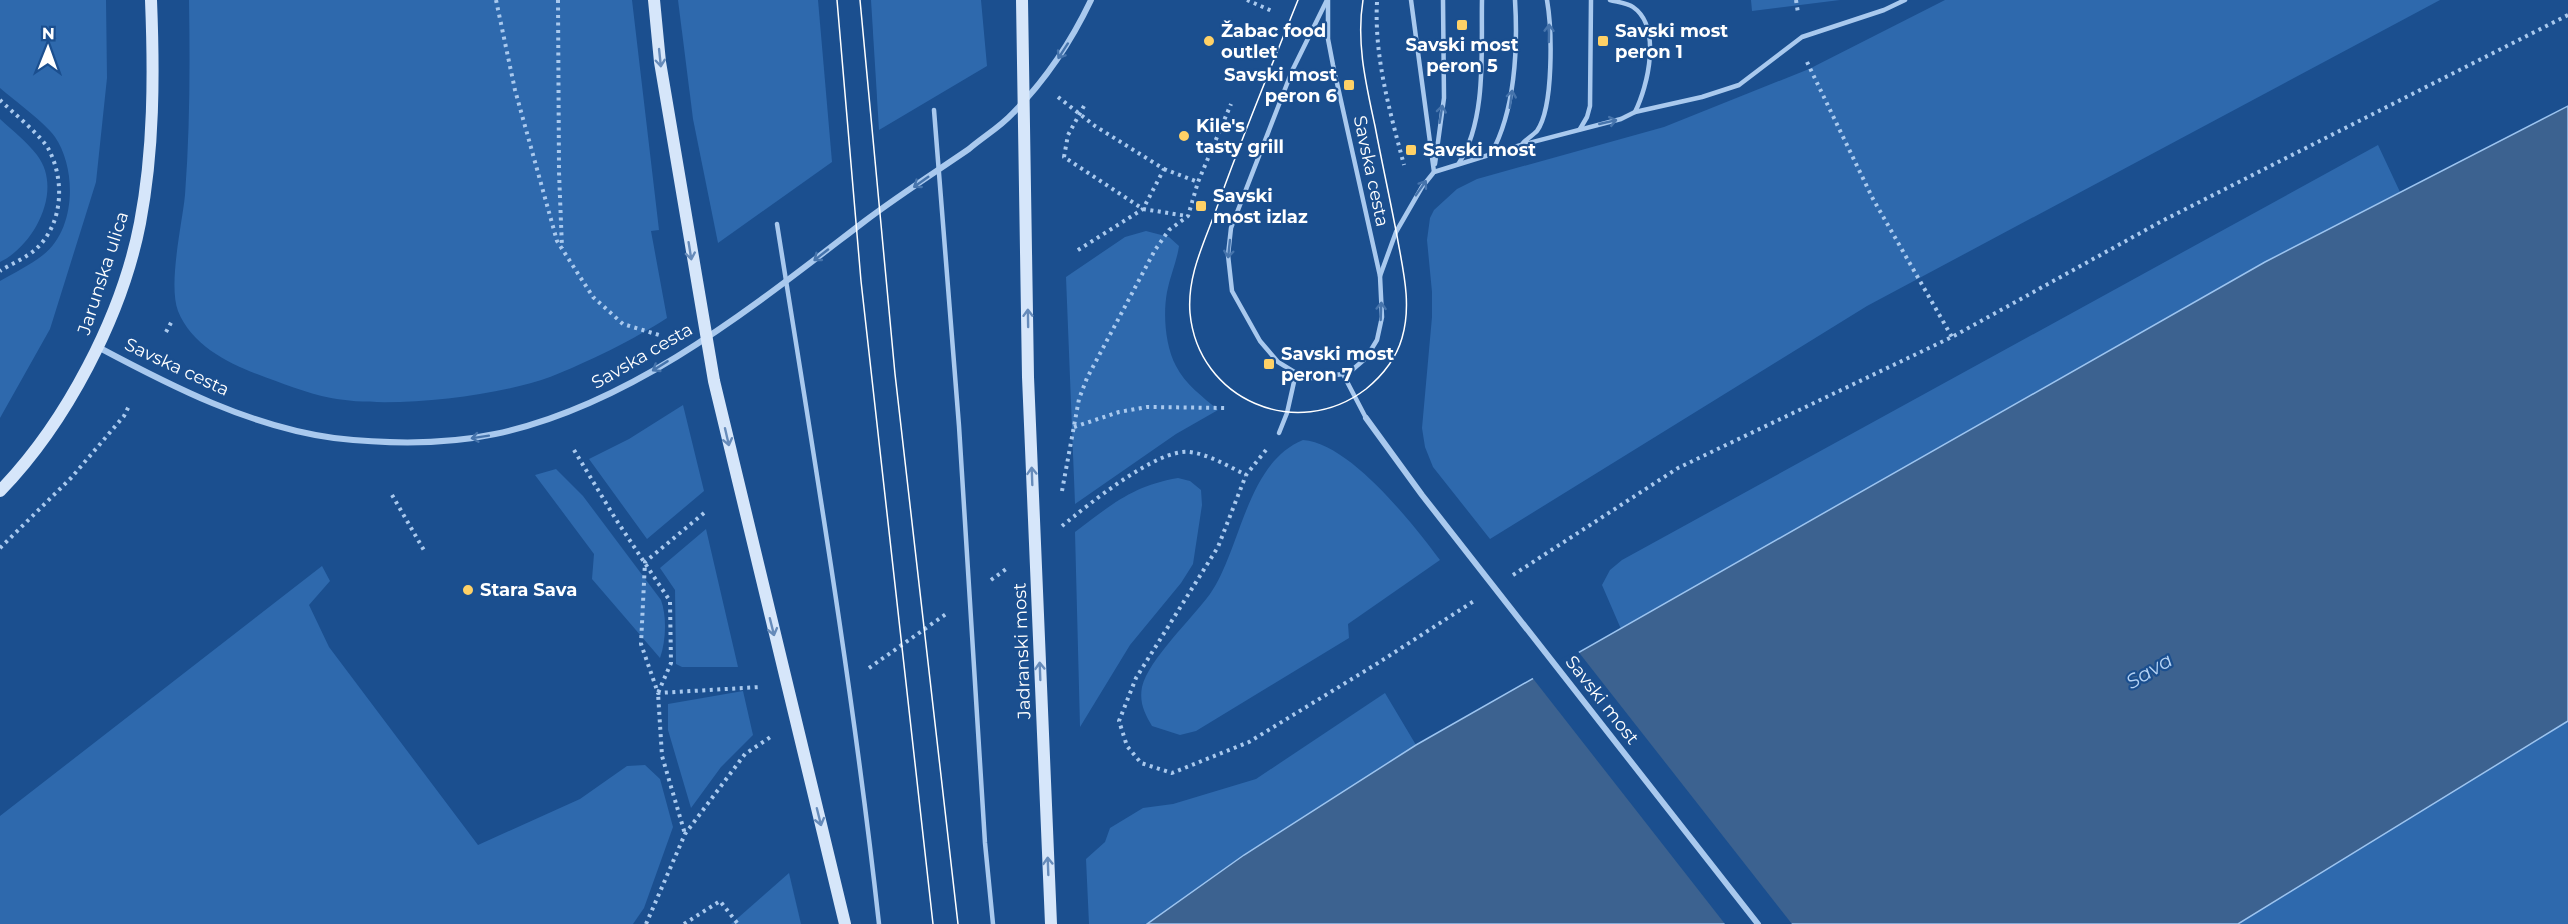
<svg xmlns="http://www.w3.org/2000/svg" width="2568" height="924" font-family="Montserrat,sans-serif">
  <style>
    .green { fill: #2e69ad }
    .water { fill: #3c6290; stroke: #9cc4f0; stroke-width: 1.5 }
    .pier { fill: #1b4f8f }
    .lines { fill: none; stroke-linecap: round; stroke-linejoin: round }
    .path { stroke: #a9c9ee; stroke-width: 4; stroke-dasharray: 3 4.5; stroke-linecap: butt }
    .lane { stroke: #a9c9ee; stroke-width: 4.5 }
    .street { stroke: #a9c9ee; stroke-width: 6 }
    .secondary { stroke: #d6e6fa; stroke-width: 12 }
    .tram { stroke: #fff; stroke-width: 1.5 }
    .oneway { stroke: #4674ac }
    .oneway2 { stroke: #668bba }
    .poi-dot { fill: #ffd166; stroke: #1b4f8f; stroke-width: 2 }
    .labels { text-anchor: middle; stroke-width: 4.5; stroke-linejoin: round; paint-order: stroke }
    .poi-label { font-size: 18px; font-weight: bold; fill: #fff; stroke: #1b4f8f; text-anchor: start }
    .street-label { font-size: 18px; fill: #fff; stroke: #1b4f8f }
    .water-label { font-size: 20px; font-style: italic; fill: #b5d3f5; stroke: #1b4f8f }
  </style>
  <rect width="100%" height="100%" fill="#1b4f8f"/>
  <!-- green -->
  <g class="green">
    <path d="M0 0H106L107 78 96 182 50 329 0 418V281C14 273 30 265 43 255 76 230 77 169 55 137 44 122 15 101 0 88Z"/>
    <path d="M189 0H632L659 230 651 231 667 318C635 339 586 363 550 377 494 397 389 409 331 398 306 393 281 383 257 374 227 363 191 344 178 311 168 284 182 225 185 195 190 130 190 65 189 0Z"/>
    <polygon points="678,0 818,0 832,162 718,243 693,119"/>
    <polygon points="871,0 981,0 987,66 879,130"/>
    <polygon points="1751,0 1840,0 1752,11"/>
    <polygon points="1945,0 2440,0 1867,306 1490,539 1433,467 1425,447 1422,428 1432,317 1432,292 1427,240 1430,218 1434,210 1457,189 1477,179 1664,127 1809,69"/>
    <path d="M0 119C12 130 27 142 37 155 64 190 34 246 0 262Z"/>
    <polygon points="2378,145 2400,192 2265,262 1621,629 1602,585 1610,570 1622,560"/>
    <path d="M1146 231 1169 237 1179 246C1177 261 1170 276 1167 292 1163 314 1165 345 1176 366 1185 384 1203 397 1218 410L1176 434 1075 504 1066 277 1125 237Z"/>
    <polygon points="683,405 704,491 647,539 589,459 629,439"/>
    <path d="M1303 440C1351 444 1412 523 1440 560L1348 624 1349 638 1196 731 1180 735 1152 726C1145 714 1139 703 1142 687 1149 659 1191 620 1210 594 1241 550 1246 463 1303 440Z"/>
    <path d="M556 469 583 496 661 600C667 617 666 641 660 658L592 579 594 554 535 475Z"/>
    <path d="M1178 478 1190 481 1201 490 1202 505 1193 564 1181 583 1130 645 1080 727 1075 532C1111 505 1132 486 1178 478Z"/>
    <polygon points="706,529 738,667 682,667 676,664 675,590 660,568"/>
    <polygon points="322,566 330,581 309,605 329,647 478,845 580,799 627,766 645,765 660,779 673,827 644,908 633,924 0,924 0,816"/>
    <polygon points="743,691 753,735 721,767 691,808 668,730 668,704"/>
    <polygon points="1385,693 1416,745 1244,855 1147,924 1089,924 1086,859 1105,842 1110,828 1143,808 1173,804 1256,779"/>
    <polygon points="2568,721 2568,924 2238,924"/>
    <polygon points="789,873 801,924 731,924"/>
  </g>
  <!-- water -->
  <polygon class="water" points="2568,106 2568,721 2238,924 1147,924 1244,855 1416,745 2265,262"/>
  <!-- pier -->
  <polygon class="pier" points="1577,650 1792,924 1725,924 1531,676"/>
  <g class="lines">
    <!-- path -->
    <g class="path">
      <polyline points="496,0 515,90 557,241 593,297 623,324 659,335"/>
      <polyline points="558,0 559,172 562,248"/>
      <polyline points="1247,0 1272,11"/>
      <polyline points="1796,0 1798,13"/>
      <path d="M1377 2C1374 57 1390 112 1404 165"/>
      <polyline points="1807,62 1873,199 1952,337"/>
      <polyline points="1058,97 1095,126 1164,169 1143,209 1075,252"/>
      <path d="M0 100C12 112 42 136 49 150 65 181 63 224 36 249 26 258 11 264 0 271"/>
      <polyline points="1084,106 1068,135 1064,157 1143,209 1187,216"/>
      <polyline points="1164,169 1198,182"/>
      <polyline points="166,332 172,321"/>
      <polyline points="1074,427 1119,412 1147,407 1226,408"/>
      <polyline points="574,450 615,518 670,601 671,663 658,693 662,756 685,834"/>
      <polyline points="1266,450 1246,475 1218,547 1136,678 1119,721 1127,746 1141,763 1172,773 1249,742 1378,663 1474,601"/>
      <polyline points="1062,491 1079,399 1087,378 1155,250 1169,230 1188,216 1198,182 1231,104"/>
      <polyline points="392,495 425,552"/>
      <polyline points="704,513 645,562 641,644 658,693 760,687"/>
      <path d="M1062 526C1088 505 1157 448 1190 452 1210 455 1228 466 1246 475"/>
      <polyline points="0,548 71,478 124,416 129,406"/>
      <polyline points="1513,575 1678,468 1952,337 2162,221 2568,15"/>
      <polyline points="991,580 1009,567"/>
      <polyline points="869,668 946,614"/>
      <polyline points="646,924 685,834 745,754 772,736"/>
      <polyline points="684,924 720,901 738,924"/>
    </g>
    <!-- lane -->
    <g class="lane">
      <polyline points="1327,0 1292,71 1231,228 1228,255 1232,291 1260,341 1278,362 1296,373 1312,378 1343,374 1351,371 1366,358 1377,340 1382,317 1380,276 1396,232 1422,187 1434,172 1521,145 1621,119 1635,112 1702,97 1739,85 1802,37 1884,10 1905,0"/>
      <polyline points="1328,0 1328,39 1333,65 1380,276"/>
      <polyline points="1411,0 1434,172"/>
      <path d="M1610 0C1617 2 1627 3 1633 7 1662 27 1648 86 1635 112"/>
      <polyline points="934,110 959,426 985,843 993,924"/>
      <polyline points="1580,129 1587,117 1590,106 1591,0"/>
      <path d="M1523 143C1527 139 1533 135 1537 131 1554 107 1552 29 1547 0"/>
      <path d="M1491 154C1515 111 1518 49 1515 0"/>
      <path d="M1459 163C1487 120 1481 50 1482 0"/>
      <polyline points="1435,164 1444,98 1443,0"/>
      <path d="M777 224C814 457 853 689 879 924"/>
      <polyline points="1343,374 1366,418"/>
      <polyline points="1279,433 1287,413 1296,373"/>
    </g>
    <!-- street -->
    <g class="street">
      <path d="M98 347C171 386 251 427 334 438 387 444 443 445 495 434 633 405 755 305 865 221 898 196 934 173 969 149 983 137 1000 127 1012 114 1046 80 1071 42 1091 0"/>
      <polyline points="1366,418 1422,495 1758,924"/>
    </g>
    <!-- secondary -->
    <g class="secondary">
      <polyline points="654,0 660,62 714,381 845,924"/>
      <polyline points="1022,0 1028,377 1051,924"/>
      <path d="M0 491C66 423 122 316 140 223 154 150 154 74 151 0"/>
    </g>
    <!-- tram -->
    <g class="tram">
      <polyline points="837,0 861,281 933,924"/>
      <polyline points="860,0 895,374 958,924"/>
      <path d="M1298 0C1270 70 1241 139 1216 210 1204 243 1187 276 1190 313 1198 400 1297 442 1366 389 1383 375 1396 359 1402 338 1412 304 1403 270 1397 236 1390 199 1382 163 1375 126 1366 84 1356 43 1363 0"/>
    </g>
  </g>
  <!-- one-way arrows -->
  <defs><path id="oneway-shaft" d="M-6 0H5M1.5-3L5.5 0L1.5 3" fill="none" stroke-width="1.6" stroke-linecap="round" stroke-linejoin="round" transform="scale(1.5)"/></defs>
  <g class="oneway">
    <use href="#oneway-shaft" transform="translate(1549 33) rotate(-89)"/>
    <use href="#oneway-shaft" transform="translate(1063 51) rotate(123)"/>
    <use href="#oneway-shaft" transform="translate(1511 99) rotate(-82)"/>
    <use href="#oneway-shaft" transform="translate(1441 114) rotate(-81)"/>
    <use href="#oneway-shaft" transform="translate(1608 122) rotate(-13)"/>
    <use href="#oneway-shaft" transform="translate(921 182) rotate(145)"/>
    <use href="#oneway-shaft" transform="translate(1421 188) rotate(-55)"/>
    <use href="#oneway-shaft" transform="translate(1229 249) rotate(96)"/>
    <use href="#oneway-shaft" transform="translate(821 255) rotate(142)"/>
    <use href="#oneway-shaft" transform="translate(1381 311) rotate(-88)"/>
    <use href="#oneway-shaft" transform="translate(660 366) rotate(148)"/>
    <use href="#oneway-shaft" transform="translate(480 437) rotate(171)"/>
  </g>
  <g class="oneway2">
    <use href="#oneway-shaft" transform="translate(660 58) rotate(84)"/>
    <use href="#oneway-shaft" transform="translate(690 251) rotate(81)"/>
    <use href="#oneway-shaft" transform="translate(1028 318) rotate(-91)"/>
    <use href="#oneway-shaft" transform="translate(727 437) rotate(77)"/>
    <use href="#oneway-shaft" transform="translate(1032 476) rotate(-92)"/>
    <use href="#oneway-shaft" transform="translate(772 627) rotate(76)"/>
    <use href="#oneway-shaft" transform="translate(1040 671) rotate(-92)"/>
    <use href="#oneway-shaft" transform="translate(819 817) rotate(76)"/>
    <use href="#oneway-shaft" transform="translate(1048 866) rotate(-92)"/>
  </g>
  <!-- markers -->
  <g class="poi-dot">
    <rect x="1456" y="19" width="12" height="12" rx="3"/>
    <circle cx="1209" cy="41" r="6"/>
    <rect x="1597" y="35" width="12" height="12" rx="3"/>
    <rect x="1343" y="79" width="12" height="12" rx="3"/>
    <circle cx="1184" cy="136" r="6"/>
    <rect x="1405" y="144" width="12" height="12" rx="3"/>
    <rect x="1195" y="200" width="12" height="12" rx="3"/>
    <rect x="1263" y="358" width="12" height="12" rx="3"/>
    <circle cx="468" cy="590" r="6"/>
  </g>
  <g class="labels">
    <!-- poi labels -->
    <g class="poi-label">
      <text x="1221" y="37">Žabac food<tspan x="1221" dy="21">outlet</tspan></text>
      <text x="1615" y="37">Savski most<tspan x="1615" dy="21">peron 1</tspan></text>
      <text x="1462" y="51" text-anchor="middle">Savski most<tspan x="1462" dy="21">peron 5</tspan></text>
      <text x="1337" y="81" text-anchor="end">Savski most<tspan x="1337" dy="21">peron 6</tspan></text>
      <text x="1196" y="132">Kile's<tspan x="1196" dy="21">tasty grill</tspan></text>
      <text x="1423" y="156">Savski most</text>
      <text x="1213" y="202">Savski<tspan x="1213" dy="21">most izlaz</tspan></text>
      <text x="1281" y="360">Savski most<tspan x="1281" dy="21">peron 7</tspan></text>
      <text x="480" y="596">Stara Sava</text>
    </g>
    <!-- street labels -->
    <g class="street-label">
      <text transform="translate(1371 171) rotate(78)" y="6">Savska cesta</text>
      <text transform="translate(103 273) rotate(-72)" y="6">Jarunska ulica</text>
      <text transform="translate(642 356) rotate(-30)" y="6">Savska cesta</text>
      <text transform="translate(177 367) rotate(25)" y="6">Savska cesta</text>
      <text transform="translate(1022 651) rotate(-92)" y="6">Jadranski most</text>
      <text transform="translate(1602 700) rotate(52)" y="6">Savski most</text>
    </g>
    <!-- water labels -->
    <g class="water-label">
      <text transform="translate(2149 671) rotate(-31)" y="7">Sava</text>
    </g>
  </g>
  <!-- north arrow -->
  <g transform="translate(48 48) rotate(1)" stroke="#1b4f8f" stroke-width="4.5" paint-order="stroke">
  <path d="M0-4.5L10 22L0 15L-10 22Z" fill="#ffffff"/>
  <text y="-9" font-size="16" font-weight="bold" text-anchor="middle" fill="#ffffff">N</text>
  </g>
</svg>
